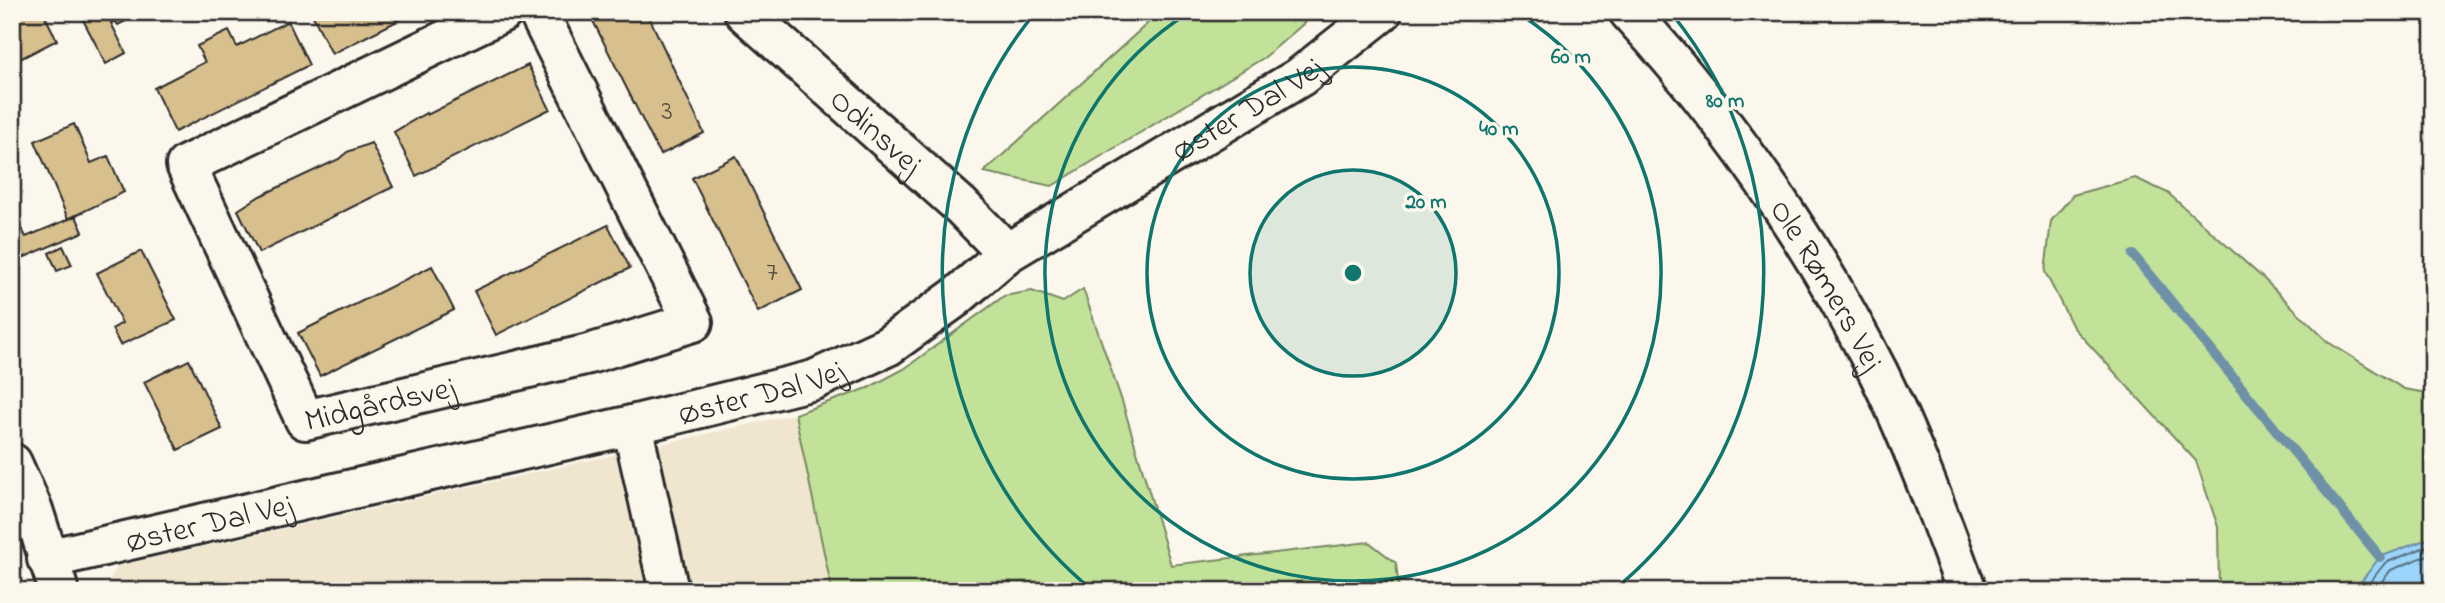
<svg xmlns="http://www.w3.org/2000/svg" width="2445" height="603" font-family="'Indie Flower',sans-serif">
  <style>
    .built { fill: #f0e6d0 }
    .green { fill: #c2e199; stroke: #768662; stroke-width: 2 }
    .water { fill: #9bd5fb; stroke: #6e91a8; stroke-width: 2 }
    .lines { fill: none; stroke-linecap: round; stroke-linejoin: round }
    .shore { stroke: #586f7e; stroke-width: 2 }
    .stream { stroke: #6e91a8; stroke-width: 10 }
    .building { fill: #d8bf8e; stroke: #2b2b2b; stroke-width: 2 }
    .minor-casing { stroke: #2b2b2b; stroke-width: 44 }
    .minor { stroke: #fbf7ec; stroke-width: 38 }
    .ring { fill: none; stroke: #0f766e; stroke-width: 3.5 }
    .labels { text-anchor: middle; stroke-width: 7; stroke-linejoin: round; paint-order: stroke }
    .number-label { font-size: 28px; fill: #565044 }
    .street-label { font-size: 32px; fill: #2b2b2b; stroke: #fbf7ec }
    .centre { fill: #0f766e; stroke: #fbf7ec; stroke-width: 3.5 }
    .ring-label { font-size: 21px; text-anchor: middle; font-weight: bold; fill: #0f766e; stroke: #fbf7ec; stroke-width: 7; stroke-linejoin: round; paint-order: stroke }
  </style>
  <rect width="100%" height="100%" fill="#fbf7ec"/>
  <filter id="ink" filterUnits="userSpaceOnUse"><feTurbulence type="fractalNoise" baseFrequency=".0143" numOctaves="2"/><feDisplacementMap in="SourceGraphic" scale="14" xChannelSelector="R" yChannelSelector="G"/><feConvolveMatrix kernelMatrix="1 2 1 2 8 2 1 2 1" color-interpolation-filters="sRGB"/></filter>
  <g filter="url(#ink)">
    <!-- built -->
    <polygon class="built" points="795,414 832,591 104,591 117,566"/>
    <!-- green -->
    <g class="green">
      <polygon points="1160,12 1317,12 1265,57 1052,186 984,172"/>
      <polygon points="2135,178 2168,193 2264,279 2328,342 2404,389 2433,394 2433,537 2380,557 2354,591 2219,591 2218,527 2196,461 2073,327 2045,272 2051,221 2073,195"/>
      <polygon points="1083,289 1122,401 1171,565 1369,542 1396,563 1399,591 832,591 795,414 868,388 904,369 1004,296 1032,291 1063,302"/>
    </g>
    <!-- water -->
    <polygon class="water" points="2433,537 2433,591 2354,591 2380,557"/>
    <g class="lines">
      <!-- shore -->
      <g class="shore">
        <polyline points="2363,591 2385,563 2433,544"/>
        <polyline points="2374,591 2391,570 2433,553"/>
      </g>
      <!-- stream -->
      <polyline class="stream" points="2133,255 2380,557"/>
    </g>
    <!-- building -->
    <g class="building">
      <polygon points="12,12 15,17 25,12 43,12 57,40 12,63"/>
      <polygon points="79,12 143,12 118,25 115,21 111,23 126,53 106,64"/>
      <polygon points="311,12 415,12 332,54"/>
      <polygon points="611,12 644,12 651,21 704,133 660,155 593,21"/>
      <polygon points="288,21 309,65 175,132 154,88 205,62 197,46 212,39 229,31 237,47"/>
      <polygon points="528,65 550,109 416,176 394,132 426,113 427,115"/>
      <polygon points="74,124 91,163 108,156 124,192 68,219 35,141"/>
      <polygon points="371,143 393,187 259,253 238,210 260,196 339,159 347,152"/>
      <polygon points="736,156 802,290 758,312 692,178"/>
      <polygon points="76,216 83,232 18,260 12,247 12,233 22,229 26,237"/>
      <polygon points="608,225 630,268 496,335 474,291"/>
      <polygon points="63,246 72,265 57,271 49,253"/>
      <polygon points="141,251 176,320 120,345 112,329 122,323 97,273"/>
      <polygon points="432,266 454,310 320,376 298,333"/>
      <polygon points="189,360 222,429 178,450 144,382"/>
    </g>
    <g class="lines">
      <!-- minor casing -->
      <g class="minor-casing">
        <g id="minor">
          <path id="s1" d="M503 12 186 165 305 420 589 354 693 322 538 12"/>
          <path id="s2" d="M744 12 961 206 1007 253"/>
          <path id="s3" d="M1629 12C1729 121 1812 242 1879 374 1913 444 1940 518 1967 591"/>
          <polyline points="632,425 669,591"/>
          <polyline points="12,463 33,510 59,591"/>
          <path id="s4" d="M47 559 632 425 814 380 888 346 955 298 1007 253 1300 77 1382 12"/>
        </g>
      </g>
      <!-- minor -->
      <use href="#minor" class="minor"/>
    </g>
  </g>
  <!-- distance rings -->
  <circle cx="1353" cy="273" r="103" fill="#0f766e" fill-opacity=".12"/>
  <g class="ring">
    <circle cx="1353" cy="273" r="103"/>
    <circle cx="1353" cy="273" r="206"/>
    <path d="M1518 13A308 308 0 1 1 1188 13"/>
    <path d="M1092 590A411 411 0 0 1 1034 14M1672 14A411 411 0 0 1 1614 590"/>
  </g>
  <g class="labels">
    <!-- number labels -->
    <g class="number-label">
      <text x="667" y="119">3</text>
      <text x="772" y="280">7</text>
    </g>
    <!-- street labels -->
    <g class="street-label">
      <text dy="11" stroke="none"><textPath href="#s4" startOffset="1300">Øster Dal Vej</textPath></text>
      <text dy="11" stroke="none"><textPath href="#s2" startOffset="178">Odinsvej</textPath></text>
      <text dy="11" stroke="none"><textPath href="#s3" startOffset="338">Ole Rømers Vej</textPath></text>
      <text dy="11" stroke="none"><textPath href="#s4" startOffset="733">Øster Dal Vej</textPath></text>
      <text dy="11" stroke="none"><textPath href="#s1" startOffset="710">Midgårdsvej</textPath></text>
      <text dy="11" stroke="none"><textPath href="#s4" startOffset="166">Øster Dal Vej</textPath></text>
    </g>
  </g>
  <circle cx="1353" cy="273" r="10" class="centre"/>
  <g class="ring-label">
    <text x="1571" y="63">60 m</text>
    <text x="1725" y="107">80 m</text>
    <text x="1499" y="135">40 m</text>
    <text x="1426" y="208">20 m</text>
  </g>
  <!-- margin -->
  <rect width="2445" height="603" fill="none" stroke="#fbf7ec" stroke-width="42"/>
  <rect x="21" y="21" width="2403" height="561" fill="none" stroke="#2b2b2b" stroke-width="2.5" filter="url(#ink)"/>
</svg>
